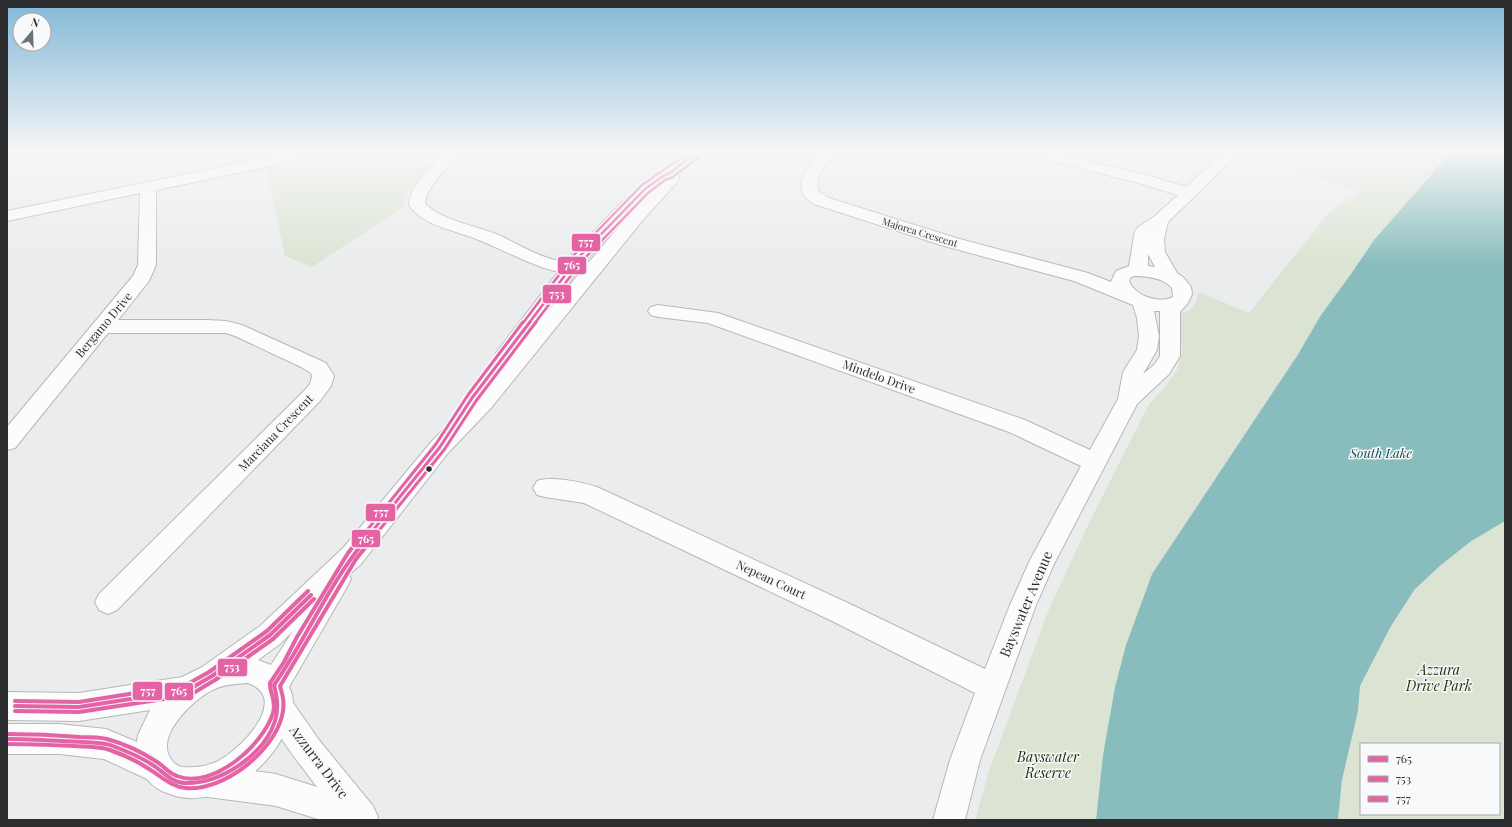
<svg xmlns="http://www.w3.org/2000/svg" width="1512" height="827" font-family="'Playfair Display',serif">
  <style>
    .green { fill: #dbe4d3; fill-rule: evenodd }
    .water { fill: #88bcbd }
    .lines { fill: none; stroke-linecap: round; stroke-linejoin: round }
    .street-casing { stroke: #b6b7b8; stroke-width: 2 }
    .secondary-casing { stroke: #b6b7b8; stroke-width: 2 }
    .street { fill: #fcfcfc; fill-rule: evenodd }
    .secondary { fill: #fcfcfc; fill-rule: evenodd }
    .bus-1-far2-casing { stroke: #f7f9fb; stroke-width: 5 }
    .bus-1-far1-casing { stroke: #f7f9fb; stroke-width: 6 }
    .bus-1-casing { stroke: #f7f9fb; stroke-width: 7 }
    .bus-2-far2-casing { stroke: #f7f9fb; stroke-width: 5 }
    .bus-2-far1-casing { stroke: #f7f9fb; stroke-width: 6 }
    .bus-2-casing { stroke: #f7f9fb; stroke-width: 7 }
    .bus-3-far2-casing { stroke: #f7f9fb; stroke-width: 5 }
    .bus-3-far1-casing { stroke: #f7f9fb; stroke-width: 6 }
    .bus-3-casing { stroke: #f7f9fb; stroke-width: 7 }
    .bus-1-far2 { stroke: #e463a4; stroke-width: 2.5 }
    .bus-1-far1 { stroke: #e463a4; stroke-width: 3 }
    .bus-1 { stroke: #e463a4; stroke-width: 4 }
    .bus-2-far2 { stroke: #e463a4; stroke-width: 2.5 }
    .bus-2-far1 { stroke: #e463a4; stroke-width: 3 }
    .bus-2 { stroke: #e463a4; stroke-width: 4 }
    .bus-3-far2 { stroke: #e463a4; stroke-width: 2.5 }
    .bus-3-far1 { stroke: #e463a4; stroke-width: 3 }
    .bus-3 { stroke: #e463a4; stroke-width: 4 }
    .bus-dot { fill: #2c2d2e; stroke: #f7f9fb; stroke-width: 1.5 }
    .labels { text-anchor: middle; stroke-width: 3; stroke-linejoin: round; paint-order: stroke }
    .far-street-label { font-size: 10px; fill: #2c2d2e; stroke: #f7f9fb }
    .street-label { font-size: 12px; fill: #2c2d2e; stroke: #f7f9fb }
    .water-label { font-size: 13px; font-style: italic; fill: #0c5051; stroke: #f7f9fb }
    .near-street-label { font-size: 14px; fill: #2c2d2e; stroke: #f7f9fb }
    .near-park-label { font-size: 14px; font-style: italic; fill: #21300b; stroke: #f7f9fb }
    .line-badge { stroke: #f7f9fb; stroke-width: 1.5 }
    .badge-label { font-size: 11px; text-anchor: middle; font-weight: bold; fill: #fff }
  </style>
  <rect width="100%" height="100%" fill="#ebeced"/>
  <!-- green -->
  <g class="green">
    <polygon points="321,151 427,151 416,164 429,166 404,196 405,206 312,267 285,256 267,169 294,161"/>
    <polygon points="1251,151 1452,151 1374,240 1351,274 1321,315 1297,356 1152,574 1126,645 1115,687 1103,755 1096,820 975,820 990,768 1049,609 1088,525 1149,404 1165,387 1177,370 1182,351 1178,319 1182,313 1190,310 1195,304 1199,292 1249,313 1329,212 1360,192 1248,154"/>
    <path d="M1505 521V820H1338L1342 780 1358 711 1360 686 1391 626 1415 589 1441 565 1470 542ZM1361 744H1499V814H1361Z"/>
  </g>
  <!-- water -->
  <polygon class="water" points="1452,151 1505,151 1505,521 1470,542 1441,565 1415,589 1391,626 1360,686 1358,711 1342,780 1338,820 1096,820 1103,755 1115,687 1126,645 1152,574 1297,356 1321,315 1351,274 1374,240"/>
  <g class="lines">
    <!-- street casing -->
    <g class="street-casing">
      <g id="street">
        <polygon points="290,151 313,151 310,154 267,167 156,190 156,265 149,281 118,320 207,320 226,321 242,325 326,363 334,376 331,386 320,401 117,610 108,614 99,610 95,602 99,594 304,391 310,384 312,376 311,373 301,367 235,336 226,333 108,333 15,448 7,450 7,427 133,276 138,265 140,193 7,221 7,211 264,158"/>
        <path d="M445 151H461C451 164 425 188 425 204 446 222 474 225 499 235 517 244 535 255 555 260 571 263 587 260 601 264L604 268 601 272C556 283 516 254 476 239 454 230 423 226 409 205 409 187 434 164 445 151Z"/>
        <path d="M820 151H836C828 162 812 178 819 192L829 198 956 238 1088 273 1111 282 1116 271 1129 266 1135 231 1138 227 1155 216 1178 195 1139 183 1023 154 1021 151H1045L1150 176 1186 187 1225 151H1241L1168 222 1164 239 1165 252 1177 273 1184 278 1191 287 1192 294 1188 303 1180 312V356L1169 374 1137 404 1055 562 1036 605 980 760 965 820H933L950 760 975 693 830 620 584 503 545 497 537 495 533 488 537 481C552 476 581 482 597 487L850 604 985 669 1010 605 1030 560 1081 466 1009 432 708 323 658 317 651 315 648 311 651 307 658 305 718 313 1025 420 1090 450 1118 399 1123 372 1137 350 1139 336 1137 318 1133 305 1074 281 944 246 814 204C788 189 808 167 820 151ZM1148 254 1155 267 1148 266ZM1134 276C1148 276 1163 278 1172 288L1173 297C1159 304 1135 296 1129 281L1130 278ZM1154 311H1160V356L1155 364 1143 374 1157 350 1159 336Z"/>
        <path d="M279 693 289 697 319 740 373 806 378 817 377 820H321L276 806 208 797 197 792 192 781 197 770 208 765 276 774 317 787C298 762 277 736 264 707L269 697Z"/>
      </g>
    </g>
    <!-- secondary casing -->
    <g class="secondary-casing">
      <path id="secondary" d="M689 151H706L678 174 679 179 677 182 642 221 491 408 448 453 361 564 349 575 351 579 347 587 289 687C296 701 293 714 287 728 269 771 214 813 167 793 158 790 153 786 147 779L104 759 59 754H7V724H59L106 729 137 742 138 735 150 710 79 721 7 720V692L79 693 182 677 202 667 260 626 343 548 432 441 475 398 507 359 499 358 496 353 572 254 625 199 631 198 637 199 639 203 638 205 656 186 651 184 649 181 651 178ZM627 217 547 312 584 262ZM293 631 271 665 258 660 280 644ZM248 683C292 699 238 752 216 762 209 765 200 767 192 767 183 768 176 767 171 759 154 736 195 697 215 689 225 684 237 684 248 683Z"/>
    </g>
    <!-- street -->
    <use href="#street" class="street"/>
    <!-- secondary -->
    <use href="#secondary" class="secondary"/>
    <!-- bus-1-far2 casing -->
    <g class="bus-1-far2-casing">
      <polyline id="bus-1-far2" points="529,323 578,258 645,189 663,176 670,173 698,151"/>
    </g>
    <!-- bus-1-far1 casing -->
    <g class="bus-1-far1-casing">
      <polyline id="bus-1-far1" points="362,544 440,447 472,398 530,322"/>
    </g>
    <!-- bus-1 casing -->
    <g class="bus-1-casing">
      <g id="bus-1">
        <polyline points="15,706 79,707 188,690 212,676 270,635 311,595"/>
        <path d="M7 739C32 739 58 741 83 742 93 743 103 742 113 746 126 751 139 756 151 764 162 770 171 783 185 783 221 784 264 755 275 721 279 708 277 697 274 685 306 639 328 586 363 543"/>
      </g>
    </g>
    <!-- bus-2-far2 casing -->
    <g class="bus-2-far2-casing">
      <polyline id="bus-2-far2" points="535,323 582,261 648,193 665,180 673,177 701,155"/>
    </g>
    <!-- bus-2-far1 casing -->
    <g class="bus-2-far1-casing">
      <polyline id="bus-2-far1" points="368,544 444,450 476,401 536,322"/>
    </g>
    <!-- bus-2 casing -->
    <g class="bus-2-casing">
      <g id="bus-2">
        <polyline points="15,711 79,712 190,695 215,680 273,639 314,599"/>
        <path d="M7 744C29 744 52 745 74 746 86 747 99 746 110 750 124 755 137 761 149 769 161 776 171 787 186 788 224 791 273 752 282 716 285 705 283 696 280 686L356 559 369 543"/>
      </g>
    </g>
    <!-- bus-3-far2 casing -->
    <g class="bus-3-far2-casing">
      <polyline id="bus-3-far2" points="523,323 574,255 642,185 691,151"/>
    </g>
    <!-- bus-3-far1 casing -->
    <g class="bus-3-far1-casing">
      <polyline id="bus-3-far1" points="356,544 436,444 468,395 523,322"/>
    </g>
    <!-- bus-3 casing -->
    <g class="bus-3-casing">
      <g id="bus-3">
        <polyline points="15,701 79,702 186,685 209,672 267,631 308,591"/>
        <path d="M7 734C31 734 56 735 80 737 89 737 99 737 107 739 125 744 142 752 157 762 164 766 169 774 177 776 213 790 263 745 273 713 277 700 269 693 270 683L284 662 297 637 348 553 356 543"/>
      </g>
    </g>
    <!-- bus-1-far2 -->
    <use href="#bus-1-far2" class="bus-1-far2"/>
    <!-- bus-1-far1 -->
    <use href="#bus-1-far1" class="bus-1-far1"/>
    <!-- bus-1 -->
    <use href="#bus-1" class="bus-1"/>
    <!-- bus-2-far2 -->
    <use href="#bus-2-far2" class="bus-2-far2"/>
    <!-- bus-2-far1 -->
    <use href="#bus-2-far1" class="bus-2-far1"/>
    <!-- bus-2 -->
    <use href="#bus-2" class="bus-2"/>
    <!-- bus-3-far2 -->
    <use href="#bus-3-far2" class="bus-3-far2"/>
    <!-- bus-3-far1 -->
    <use href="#bus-3-far1" class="bus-3-far1"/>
    <!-- bus-3 -->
    <use href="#bus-3" class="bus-3"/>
  </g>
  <!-- sky -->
  <linearGradient id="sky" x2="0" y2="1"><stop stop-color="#81b7d7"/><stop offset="0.57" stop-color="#f6f6f7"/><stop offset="1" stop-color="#f6f6f7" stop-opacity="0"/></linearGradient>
  <rect width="1512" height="266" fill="url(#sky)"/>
  <!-- markers -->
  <circle class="bus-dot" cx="429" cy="469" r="3.5"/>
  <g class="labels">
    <!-- far-street labels -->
    <g class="far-street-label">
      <text transform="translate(920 232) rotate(17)" y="4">Majorca Crescent</text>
    </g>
    <!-- street labels -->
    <g class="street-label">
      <text transform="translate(104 325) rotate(-50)" y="4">Bergamo Drive</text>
      <text transform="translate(879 377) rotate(20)" y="4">Mindelo Drive</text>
      <text transform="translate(276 433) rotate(-46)" y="4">Marciana Crescent</text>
      <text transform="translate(771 580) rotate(25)" y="4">Nepean Court</text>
    </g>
    <!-- water labels -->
    <g class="water-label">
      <text x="1381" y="458">South Lake</text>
    </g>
    <!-- near-street labels -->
    <g class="near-street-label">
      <text transform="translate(1026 604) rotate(-67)" y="5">Bayswater Avenue</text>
      <text transform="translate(319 762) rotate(53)" y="5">Azzurra Drive</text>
    </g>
    <!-- near-park labels -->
    <g class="near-park-label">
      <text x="1439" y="675">Azzura<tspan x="1439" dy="16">Drive Park</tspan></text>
      <text x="1048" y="762">Bayswater<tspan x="1048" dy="16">Reserve</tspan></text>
    </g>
  </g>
  <g class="line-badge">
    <rect x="571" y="233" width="30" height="19" rx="4" fill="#e463a4"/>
    <rect x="557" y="256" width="30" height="19" rx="4" fill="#e463a4"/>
    <rect x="542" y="284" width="30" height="20" rx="4" fill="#e463a4"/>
    <rect x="365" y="503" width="31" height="19" rx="4" fill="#e463a4"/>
    <rect x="351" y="529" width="30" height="19" rx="4" fill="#e463a4"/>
    <rect x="217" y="658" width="31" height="19" rx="4" fill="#e463a4"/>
    <rect x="132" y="681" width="31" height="20" rx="4" fill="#e463a4"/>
    <rect x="164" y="682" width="30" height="19" rx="4" fill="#e463a4"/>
  </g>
  <g class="badge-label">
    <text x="586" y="246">757</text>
    <text x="572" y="269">765</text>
    <text x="557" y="298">753</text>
    <text x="381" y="516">757</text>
    <text x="366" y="543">765</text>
    <text x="232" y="671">753</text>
    <text x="148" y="695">757</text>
    <text x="179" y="695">765</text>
  </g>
  <!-- border -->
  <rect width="1512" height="827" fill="none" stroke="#2c2d2e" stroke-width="16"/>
  <!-- legend -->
  <rect x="1360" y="743" width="140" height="72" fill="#f7f9fb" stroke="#a6a7a9"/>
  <rect x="1368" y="756" width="20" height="6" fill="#e463a4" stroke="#a6a7a9"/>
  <text x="1396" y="763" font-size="12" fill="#2c2d2e">765</text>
  <rect x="1368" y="776" width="20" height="6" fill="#e463a4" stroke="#a6a7a9"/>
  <text x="1396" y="783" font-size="12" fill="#2c2d2e">753</text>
  <rect x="1368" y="796" width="20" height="6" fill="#e463a4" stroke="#a6a7a9"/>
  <text x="1396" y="803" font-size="12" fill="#2c2d2e">757</text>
  <!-- north arrow -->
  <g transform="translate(32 32) rotate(19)"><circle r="19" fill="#f7f9fb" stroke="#a6a7a9"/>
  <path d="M0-3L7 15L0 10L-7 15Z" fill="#6f7071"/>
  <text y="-6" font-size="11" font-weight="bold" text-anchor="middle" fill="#2c2d2e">N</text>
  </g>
</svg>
